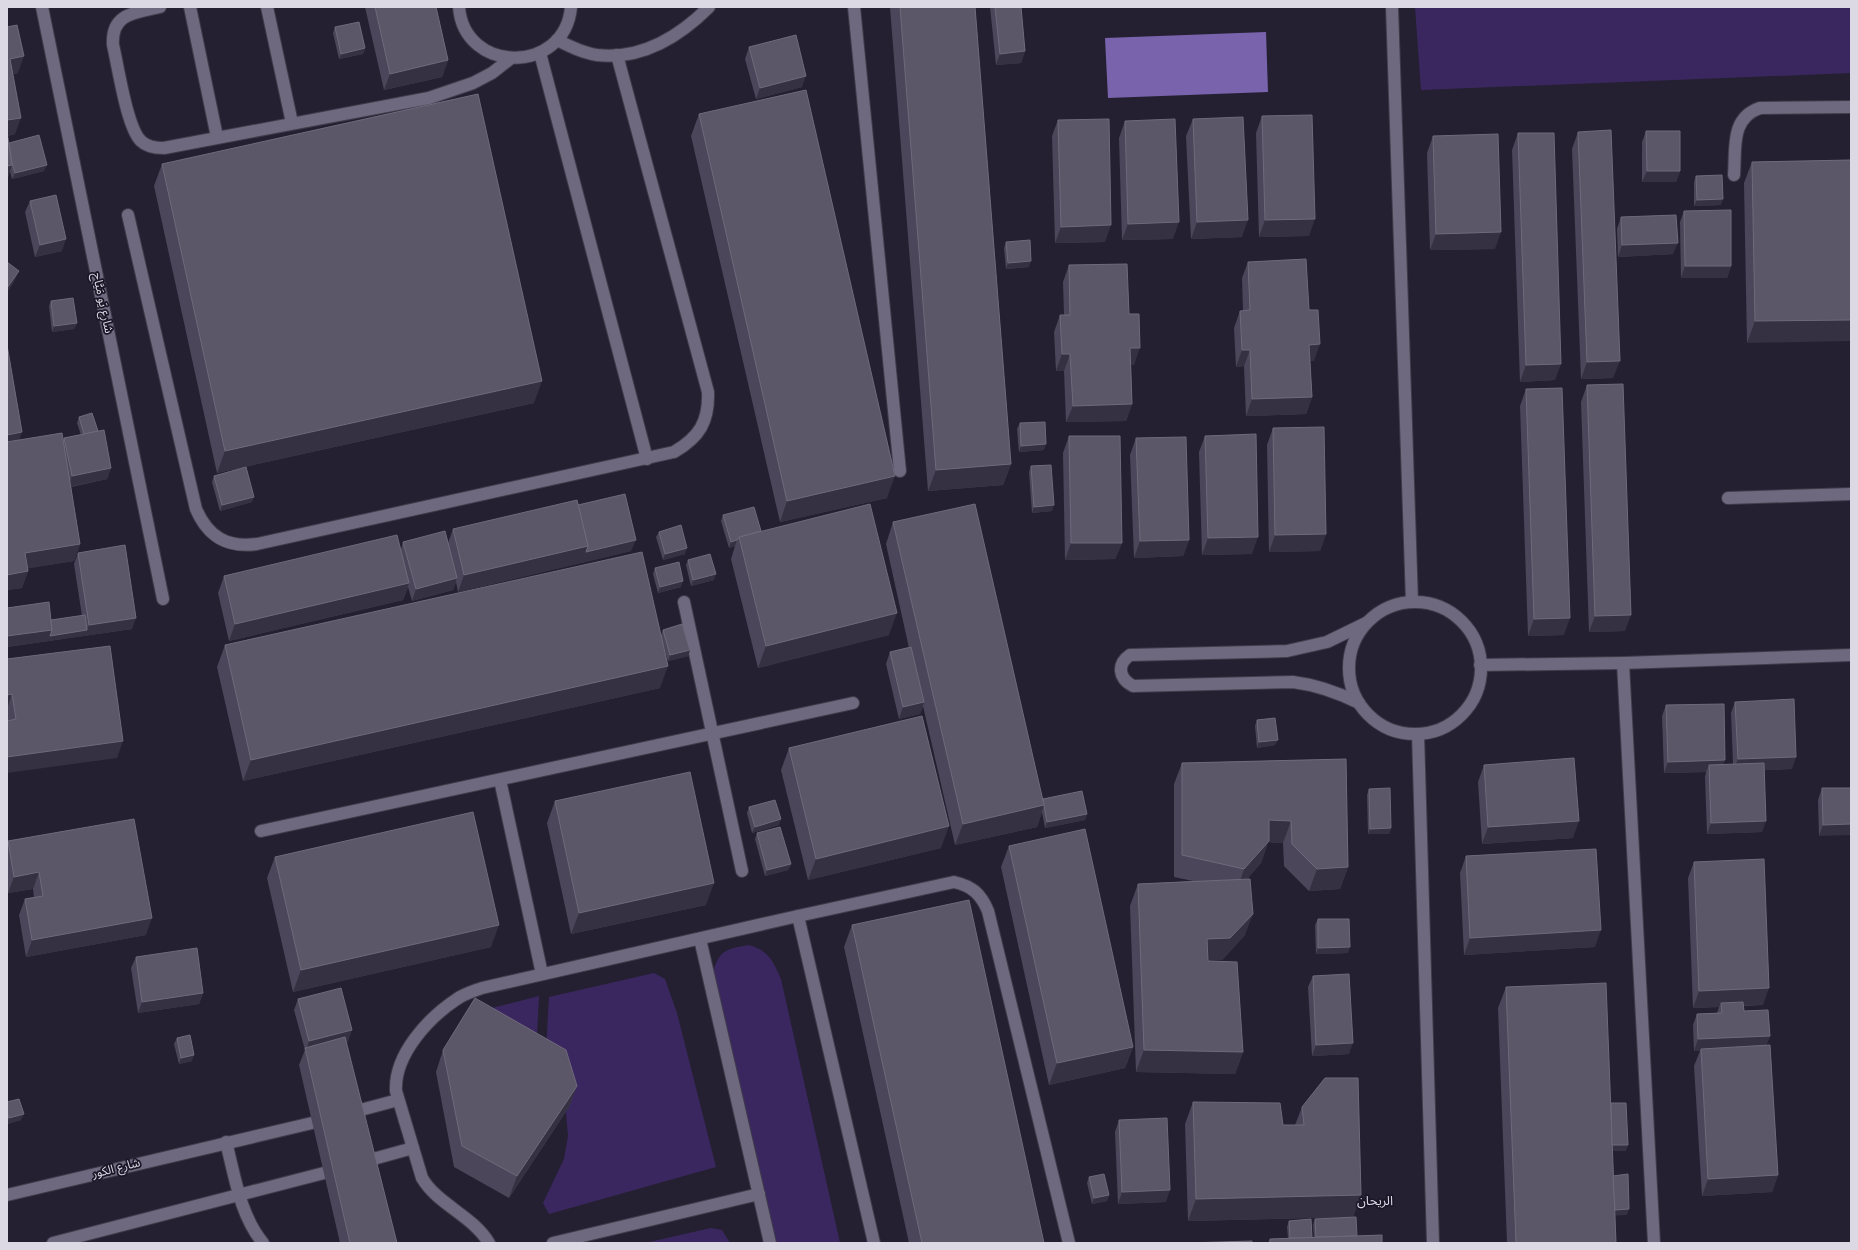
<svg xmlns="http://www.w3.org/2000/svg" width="1858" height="1250" font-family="Jost,'Noto Sans Arabic',sans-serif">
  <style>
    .green { fill: #3b2760 }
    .water { fill: #7963ac }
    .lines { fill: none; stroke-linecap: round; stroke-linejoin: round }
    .minor-casing { stroke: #3f3b4a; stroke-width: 14 }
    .minor { stroke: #6e697e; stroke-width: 12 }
    .wall { fill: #4b4659 }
    .shaded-wall { fill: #353042 }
    .building { fill: #5b5668; stroke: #6f6a7b }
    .labels { text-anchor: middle; stroke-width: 3.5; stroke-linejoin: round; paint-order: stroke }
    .street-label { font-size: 12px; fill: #dcd9e5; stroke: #1b1627 }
    .neighbourhood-label { font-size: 13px; fill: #dcd9e5; stroke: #1b1627 }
  </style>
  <rect width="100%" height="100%" fill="#242031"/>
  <!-- green -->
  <g class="green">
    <polygon points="1415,7 1851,7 1851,73 1421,90"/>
    <path d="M749 945C769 951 773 961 781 979L840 1243H773L713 974C718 950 727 949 749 945Z"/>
    <polygon points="654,973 665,979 677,1013 716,1167 549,1214 543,1203 564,1159 568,1136 566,1113 546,1051 549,997"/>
    <polygon points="539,996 536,1053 484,1014 492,1008"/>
    <polygon points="711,1228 722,1230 730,1243 645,1243"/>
  </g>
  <!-- water -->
  <polygon class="water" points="1266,32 1268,92 1108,98 1105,38"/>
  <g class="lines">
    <!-- minor casing -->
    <g class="minor-casing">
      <g id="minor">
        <polyline points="42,7 163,599"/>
        <path d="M160 7C135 13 111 13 113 45 118 66 127 128 141 141 147 147 156 148 164 148L429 98 473 83 492 73 510 59"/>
        <polyline points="190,7 217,137"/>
        <polyline points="267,7 292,123"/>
        <path d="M459 7C464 74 565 75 571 7"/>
        <polyline points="854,7 900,471"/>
        <polyline points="1392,7 1412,602"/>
        <path d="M557 40C569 46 583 53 597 55 641 60 679 37 709 7"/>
        <polyline points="540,53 647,459"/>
        <path d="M1734 175C1736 149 1730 118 1760 108L1851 107"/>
        <path d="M128 215 196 509C208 537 227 548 257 544L674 452C700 437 709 421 708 392L617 55"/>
        <polyline points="1728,498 1851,494"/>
        <polyline points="684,602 742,871"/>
        <circle cx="1415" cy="668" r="66"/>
        <polyline points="1623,663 1654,1243"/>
        <polyline points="1480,665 1623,663 1851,655"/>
        <path d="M1359 703C1337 692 1317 685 1293 682L1133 686C1118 678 1117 664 1130 655L1287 651 1327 642 1366 623"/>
        <polyline points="1418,734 1433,1243"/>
        <polyline points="500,780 542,974"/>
        <polyline points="261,831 853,703"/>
        <polyline points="798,916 874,1243"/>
        <polyline points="700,939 770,1243"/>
        <polyline points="353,1112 398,1100"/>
        <path d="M226 1142C235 1177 240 1215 263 1243"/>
        <polyline points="366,1161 413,1148"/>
        <polyline points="7,1195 312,1123"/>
        <polyline points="53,1243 324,1173"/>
        <path d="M489 1243C472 1215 438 1205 422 1178L396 1091C394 1055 428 1018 457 999 464 994 474 991 482 988L798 916 954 882C972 886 981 894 988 911L1069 1243"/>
        <polyline points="553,1243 759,1194"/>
      </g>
    </g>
    <!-- minor -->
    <use href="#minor" class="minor"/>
  </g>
  <!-- wall -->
  <g class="wall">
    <polygon points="365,7 436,7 448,60 442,77 384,90"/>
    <polygon points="890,7 975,7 1011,464 1003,485 928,491"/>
    <polygon points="990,7 1021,7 1025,51 1021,63 996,65"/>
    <polygon points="7,27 18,73 13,74 15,134 8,136 9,143 44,171 12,179 10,171 7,180"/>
    <polygon points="335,27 365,48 363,54 339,59 333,33"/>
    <polygon points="749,47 802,87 756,99 745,59"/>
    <polygon points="699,114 887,498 780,522 691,136"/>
    <polygon points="1262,116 1309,236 1259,237 1256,133"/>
    <polygon points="1193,119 1242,237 1191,239 1186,136"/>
    <polygon points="1058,120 1105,242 1055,243 1052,136"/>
    <polygon points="1125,121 1173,239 1122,240 1119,138"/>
    <polygon points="1646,131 1680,171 1676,182 1642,182 1642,142"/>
    <polygon points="1578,132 1613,378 1581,379 1572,149"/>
    <polygon points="1518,133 1555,380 1520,382 1512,150"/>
    <polygon points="1433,136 1495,249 1430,250 1427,153"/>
    <polygon points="1851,160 1747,343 1744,183 1752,162"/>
    <polygon points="162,164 534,403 217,473 154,186"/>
    <polygon points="1696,176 1721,205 1694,206 1694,182"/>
    <polygon points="30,201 62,251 35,257 25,212"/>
    <polygon points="1684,211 1731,266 1727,278 1681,278 1680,222"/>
    <polygon points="1621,217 1673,254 1618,257 1617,229"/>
    <polygon points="1006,242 1029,267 1006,269 1004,248"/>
    <polygon points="1248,262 1309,310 1314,361 1310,361 1312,397 1306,414 1246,416 1244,366 1236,367 1234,328 1240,311 1243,311 1242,278"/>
    <polygon points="1069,265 1129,314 1134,365 1131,365 1132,404 1126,421 1066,422 1064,371 1056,371 1054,332 1060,315 1064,315 1063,282"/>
    <polygon points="51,301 77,323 74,329 52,332 49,306"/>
    <polygon points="7,345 19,440 63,440 64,438 81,435 77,423 79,417 98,431 111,468 107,479 71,487 80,544 74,561 28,568 28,571 22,588 7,590"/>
    <polygon points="1587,385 1625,631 1589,632 1581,402"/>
    <polygon points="1526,389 1564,635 1528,636 1520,406"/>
    <polygon points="1020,423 1044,450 1019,452 1017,429"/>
    <polygon points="1273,428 1326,534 1320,551 1269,552 1267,445"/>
    <polygon points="1069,436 1122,543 1115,559 1065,560 1063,453"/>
    <polygon points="1205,436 1252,554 1202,555 1199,452"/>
    <polygon points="1136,438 1189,540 1183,556 1134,558 1130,455"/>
    <polygon points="1031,466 1052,511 1032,513 1029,472"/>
    <polygon points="214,476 252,502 220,511 212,482"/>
    <polygon points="578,505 631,551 458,592 456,582 453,590 412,601 408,587 403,600 229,641 218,593 224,576 401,549 403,542 448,543 453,529"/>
    <polygon points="723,515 761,531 889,635 758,668 731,559 735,546 729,548 721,521"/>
    <polygon points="893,522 1043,799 1087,814 1085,820 1045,828 1042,812 1037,827 955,845 923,706 920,714 899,719 886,664 890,652 909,648 886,544"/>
    <polygon points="659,532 685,554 663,560 656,537"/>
    <polygon points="78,553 132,629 7,647 7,608 51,620 82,616 74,564"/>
    <polygon points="688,560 714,580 691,586 686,565"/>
    <polygon points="655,568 681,587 658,593 653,574"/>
    <polygon points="663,630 690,650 688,656 668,661 661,638 660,688 243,781 217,667 225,645 661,635"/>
    <polygon points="7,659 117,758 8,720"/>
    <polygon points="1735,702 1792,769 1765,770 1762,832 1707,834 1705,777 1706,772 1664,773 1662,716 1666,705 1723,765 1733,764 1731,713"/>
    <polygon points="1257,720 1275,745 1257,748 1255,726"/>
    <polygon points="789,748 941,848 808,880 781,770"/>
    <polygon points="1346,759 1348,867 1340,889 1309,891 1284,866 1283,843 1268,842 1261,863 1247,879 1245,935 1222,960 1208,960 1243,1052 1235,1074 1136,1072 1130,906 1138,884 1193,881 1174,877 1174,784 1182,763"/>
    <polygon points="1484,765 1573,838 1482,844 1478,782"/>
    <polygon points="1822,788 1851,788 1819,836 1818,800"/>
    <polygon points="1369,789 1391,828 1389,834 1368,834 1367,795"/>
    <polygon points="555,801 706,905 571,934 547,823"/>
    <polygon points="749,807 779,825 752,833 747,813"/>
    <polygon points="757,833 791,864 788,870 765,876 755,839"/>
    <polygon points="8,841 146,935 26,957 19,915 25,899 34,897 33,889 8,893 7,842"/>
    <polygon points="1009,846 1133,1047 1125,1068 1049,1085 1001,867"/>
    <polygon points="1466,856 1595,947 1464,955 1460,873"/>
    <polygon points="275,857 491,947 293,992 267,878"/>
    <polygon points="1694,862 1763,1005 1744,1006 1744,1011 1770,1036 1766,1045 1778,1175 1772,1192 1702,1196 1694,1066 1700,1051 1694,1051 1693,1025 1697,1014 1717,1013 1719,1007 1693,1008 1688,878"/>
    <polygon points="1318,919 1348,953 1316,954 1315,925"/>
    <polygon points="852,925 1044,1243 909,1243 844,947"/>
    <polygon points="136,957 203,993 199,1004 138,1013 131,968"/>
    <polygon points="1313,976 1349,1054 1312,1056 1308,987"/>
    <polygon points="1506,987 1611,1103 1626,1151 1612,1151 1613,1176 1627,1215 1615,1215 1616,1243 1507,1243 1498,1008"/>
    <polygon points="298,999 348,1042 346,1042 397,1243 340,1243 299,1065 305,1050 294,1010"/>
    <polygon points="177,1038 192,1061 179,1064 174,1044"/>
    <polygon points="443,1050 577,1086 569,1107 509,1198 454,1167 436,1072"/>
    <polygon points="7,1102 21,1120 7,1124"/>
    <polygon points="1193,1102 1283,1125 1295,1125 1302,1107 1361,1195 1353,1217 1188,1221 1185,1124"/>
    <polygon points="1119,1120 1166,1202 1118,1204 1115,1132"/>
    <polygon points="1089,1177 1109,1195 1107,1201 1092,1204 1087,1183"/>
    <polygon points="1315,1219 1357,1236 1382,1243 1268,1243 1270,1239 1288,1238 1287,1227 1289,1221 1312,1238 1314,1238 1313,1225"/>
  </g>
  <!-- shaded-wall -->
  <g class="shaded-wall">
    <polygon points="365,48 363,54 339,59 341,54"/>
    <polygon points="1025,51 1021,63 996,65 1000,54"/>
    <polygon points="24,56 18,73 7,75 10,59"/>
    <polygon points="448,60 442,77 384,90 390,74"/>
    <polygon points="806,76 802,87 756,99 760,88"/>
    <polygon points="21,118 15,134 7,136 7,120"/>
    <polygon points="12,165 7,180 7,166"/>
    <polygon points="47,165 44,171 12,179 15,173"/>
    <polygon points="1647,171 1680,171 1676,182 1642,182"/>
    <polygon points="1723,199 1721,205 1694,206 1697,200"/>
    <polygon points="1315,219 1309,236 1259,237 1265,220"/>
    <polygon points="1248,220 1242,237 1191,239 1197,222"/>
    <polygon points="1179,222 1173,239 1122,240 1128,224"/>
    <polygon points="1111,225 1105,242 1055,243 1061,227"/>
    <polygon points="1501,232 1495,249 1430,250 1436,234"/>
    <polygon points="66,239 62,251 35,257 40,245"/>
    <polygon points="1678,243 1673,254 1618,257 1622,245"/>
    <polygon points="1031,261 1029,267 1006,269 1008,263"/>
    <polygon points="1685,266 1731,266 1727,278 1681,278"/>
    <polygon points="19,271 14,282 7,293 7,288"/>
    <polygon points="1851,320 1851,341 1747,343 1755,321"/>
    <polygon points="77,323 74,329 52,332 54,326"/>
    <polygon points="1320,344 1314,361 1303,361 1309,345"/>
    <polygon points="1130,348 1140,348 1134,365 1124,365"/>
    <polygon points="1242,350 1250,350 1244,366 1236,367"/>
    <polygon points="1062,354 1070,354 1064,371 1056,371"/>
    <polygon points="1620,361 1613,378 1581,379 1587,362"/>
    <polygon points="1561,364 1555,380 1520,382 1526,365"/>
    <polygon points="542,381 534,403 217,473 225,451"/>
    <polygon points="1312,397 1306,414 1246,416 1252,399"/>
    <polygon points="1132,404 1126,421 1066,422 1073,406"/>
    <polygon points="22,432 16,449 7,451 7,435"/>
    <polygon points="1046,444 1044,450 1019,452 1021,446"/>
    <polygon points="1011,464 1003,485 928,491 936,470"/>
    <polygon points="111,468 107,479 68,487 72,476"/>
    <polygon points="895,476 887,498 780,522 787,501"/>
    <polygon points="254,497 252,502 220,511 222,505"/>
    <polygon points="1054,505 1052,511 1032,513 1034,507"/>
    <polygon points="1326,534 1320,551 1269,552 1275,535"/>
    <polygon points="1258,537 1252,554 1202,555 1208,538"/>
    <polygon points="636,540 631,551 582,563 586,552"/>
    <polygon points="737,540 735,546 729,548 731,542"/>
    <polygon points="1189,540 1183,556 1134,558 1140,541"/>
    <polygon points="1071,543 1122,543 1115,559 1065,560"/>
    <polygon points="80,544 74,561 19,570 25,553"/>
    <polygon points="588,546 582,563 458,592 464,575"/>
    <polygon points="687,548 685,554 663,560 665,554"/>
    <polygon points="28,571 22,588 7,590 7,575"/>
    <polygon points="716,574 714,580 691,586 693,580"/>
    <polygon points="457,578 453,590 412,601 416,589"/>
    <polygon points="683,581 681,587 658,593 660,587"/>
    <polygon points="409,583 403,600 229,641 235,624"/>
    <polygon points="897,613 889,635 758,668 766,646"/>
    <polygon points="1631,615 1625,631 1589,632 1595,616"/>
    <polygon points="136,618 132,629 7,647 7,636 52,630 87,630 89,625"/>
    <polygon points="1570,618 1564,635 1528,636 1534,619"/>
    <polygon points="690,650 688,656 668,661 670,655"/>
    <polygon points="668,666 660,688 243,781 251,760"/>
    <polygon points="12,694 7,709 7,695"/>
    <polygon points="924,702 920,714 899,719 903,707"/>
    <polygon points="1278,740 1275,745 1257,748 1259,742"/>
    <polygon points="123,741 117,758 7,773 7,757"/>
    <polygon points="1796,757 1792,769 1733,771 1738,759"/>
    <polygon points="1725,760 1721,772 1709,765 1706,772 1664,773 1668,762"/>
    <polygon points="1044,805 1037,827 955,845 963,824"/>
    <polygon points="1087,814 1085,820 1045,828 1047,822"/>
    <polygon points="781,819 779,825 752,833 755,827"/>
    <polygon points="1269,820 1291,821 1283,843 1268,842 1261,863 1237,891 1244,869"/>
    <polygon points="1579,821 1573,838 1482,844 1488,827"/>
    <polygon points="1766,821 1762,832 1707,834 1711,823"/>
    <polygon points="1851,824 1851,835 1819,836 1823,825"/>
    <polygon points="949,826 941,848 808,880 816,859"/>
    <polygon points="1391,828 1389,834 1368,834 1370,829"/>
    <polygon points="791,864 788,870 765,876 767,870"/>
    <polygon points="1348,867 1340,889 1309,891 1317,869"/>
    <polygon points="39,872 33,889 8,893 14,877"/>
    <polygon points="714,883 706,905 571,934 579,913"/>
    <polygon points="1253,914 1245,935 1222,960 1200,961 1207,939"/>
    <polygon points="152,918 146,935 26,957 32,940"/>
    <polygon points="499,925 491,947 293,992 301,970"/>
    <polygon points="1601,930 1595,947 1464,955 1470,938"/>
    <polygon points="1350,947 1348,953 1316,954 1318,948"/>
    <polygon points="1769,988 1763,1005 1721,1006 1721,1003 1719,1007 1693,1008 1699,991"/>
    <polygon points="203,993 199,1004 138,1013 142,1002"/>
    <polygon points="352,1030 348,1042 306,1052 306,1050 309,1041"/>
    <polygon points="1770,1036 1765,1048 1701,1049 1700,1051 1694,1051 1698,1039"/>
    <polygon points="1353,1043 1349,1054 1312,1056 1316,1045"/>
    <polygon points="1133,1047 1125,1068 1049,1085 1057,1063"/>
    <polygon points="1144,1050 1243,1052 1235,1074 1136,1072"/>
    <polygon points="194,1055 192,1061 179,1064 181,1058"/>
    <polygon points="577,1086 569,1107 509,1198 517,1176"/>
    <polygon points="24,1114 21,1120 7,1124 9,1118"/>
    <polygon points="1606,1145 1628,1145 1626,1151 1604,1151"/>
    <polygon points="1778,1175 1772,1192 1702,1196 1708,1179"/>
    <polygon points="1170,1190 1166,1202 1118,1204 1122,1192"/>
    <polygon points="1109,1195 1107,1201 1092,1204 1094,1198"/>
    <polygon points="1361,1195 1353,1217 1188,1221 1196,1199"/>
    <polygon points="1629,1209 1627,1215 1606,1216 1608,1210"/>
  </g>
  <!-- building -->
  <g class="building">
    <polygon points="375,7 436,7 448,60 390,74"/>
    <polygon points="900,7 975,7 1011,464 936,470"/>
    <polygon points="995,7 1021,7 1025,51 1000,54"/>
    <polygon points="359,22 365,48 341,54 335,27"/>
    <polygon points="17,25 24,56 10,59 21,118 7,120 7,27"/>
    <polygon points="796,35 806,76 760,88 749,47"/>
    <polygon points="806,90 895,476 787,501 699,114"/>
    <polygon points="478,94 542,381 225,451 162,164"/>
    <polygon points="1312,115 1315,219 1265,220 1262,116"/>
    <polygon points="1243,117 1248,220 1197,222 1193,119"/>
    <polygon points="1109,119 1111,225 1061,227 1058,120"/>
    <polygon points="1175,119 1179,222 1128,224 1125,121"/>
    <polygon points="1611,130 1620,361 1587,362 1578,132"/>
    <polygon points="1646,131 1680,131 1680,171 1647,171"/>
    <polygon points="7,132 12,165 7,166"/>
    <polygon points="1518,133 1554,133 1561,364 1526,365"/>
    <polygon points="1498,134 1501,232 1436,234 1433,136"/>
    <polygon points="39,135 47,165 15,173 12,163 9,143"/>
    <polygon points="1851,160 1851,320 1755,321 1752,162"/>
    <polygon points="1722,175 1723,199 1697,200 1696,176"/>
    <polygon points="56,195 66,239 40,245 30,201"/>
    <polygon points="1731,210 1731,266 1685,266 1684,211"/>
    <polygon points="1676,215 1678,243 1622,245 1621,217"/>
    <polygon points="1030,240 1031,261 1008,263 1006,242"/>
    <polygon points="1306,259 1309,310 1318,310 1320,344 1309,345 1312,397 1252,399 1250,350 1242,350 1240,311 1250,310 1248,262"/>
    <polygon points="7,262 19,271 7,288"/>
    <polygon points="1127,264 1129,314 1139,314 1140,348 1130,348 1132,404 1073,406 1070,354 1062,354 1060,315 1070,315 1069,265"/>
    <polygon points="73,298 77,323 54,326 51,301"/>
    <polygon points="7,345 22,432 7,435"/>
    <polygon points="1623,384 1631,615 1595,616 1587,385"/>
    <polygon points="1562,388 1570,618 1534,619 1526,389"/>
    <polygon points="92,413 98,431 84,434 79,417"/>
    <polygon points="1045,422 1046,444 1021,446 1020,423"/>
    <polygon points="1324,427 1326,534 1275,535 1273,428"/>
    <polygon points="104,430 111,468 72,476 64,438"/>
    <polygon points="62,433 80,544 25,553 28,571 7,575 7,442"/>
    <polygon points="1256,434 1258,537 1208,538 1205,436"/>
    <polygon points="1069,436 1120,436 1122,543 1071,543"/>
    <polygon points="1186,437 1189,540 1140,541 1136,438"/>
    <polygon points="1051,465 1054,505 1034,507 1031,466"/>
    <polygon points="246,467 254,497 222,505 214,476"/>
    <polygon points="625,494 636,540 586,552 588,546 578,505"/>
    <polygon points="577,500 588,546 464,575 453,529"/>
    <polygon points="870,504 897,613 766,646 739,537"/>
    <polygon points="975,504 1044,805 963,824 893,522"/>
    <polygon points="754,507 761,531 739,537 737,540 731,542 723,515"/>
    <polygon points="681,525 687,548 665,554 659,532"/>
    <polygon points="445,531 457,578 416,589 403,542"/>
    <polygon points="397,535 409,583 235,624 224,576"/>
    <polygon points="125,545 136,618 89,625 78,553"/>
    <polygon points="642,552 668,666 251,760 225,645"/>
    <polygon points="710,554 716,574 693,580 688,560"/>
    <polygon points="679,562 683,581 660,587 655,568"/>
    <polygon points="49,602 52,630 7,636 7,608"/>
    <polygon points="85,615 87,630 50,636 52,630 51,620"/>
    <polygon points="682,624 690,650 670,655 663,630"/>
    <polygon points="110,646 123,741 7,757 7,721 16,719 12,694 7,695 7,659"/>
    <polygon points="911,647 924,702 903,707 890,652"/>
    <polygon points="1794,699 1796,757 1738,759 1735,702"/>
    <polygon points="1724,704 1725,760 1668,762 1666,705"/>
    <polygon points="922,716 949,826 816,859 789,748"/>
    <polygon points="1275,718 1278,740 1259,742 1257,720"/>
    <polygon points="1574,758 1579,821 1488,827 1484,765"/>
    <polygon points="1346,759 1348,867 1317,869 1292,844 1291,821 1269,820 1269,841 1244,869 1182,855 1182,763"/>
    <polygon points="1764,763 1766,821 1711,823 1709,765"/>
    <polygon points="690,772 714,883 579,913 555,801"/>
    <polygon points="1390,788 1391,828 1370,829 1369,789"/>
    <polygon points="1822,788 1851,788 1851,824 1823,825"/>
    <polygon points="1082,791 1087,814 1047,822 1043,799"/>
    <polygon points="775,800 781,819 755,827 749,807"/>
    <polygon points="473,812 499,925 301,970 275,857"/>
    <polygon points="134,819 152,918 32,940 25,899 43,896 39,872 14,877 8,841"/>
    <polygon points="780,827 791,864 767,870 757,833"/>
    <polygon points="1085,829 1133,1047 1057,1063 1009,846"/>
    <polygon points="1596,849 1601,930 1470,938 1466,856"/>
    <polygon points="1764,859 1769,988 1699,991 1694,862"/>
    <polygon points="1250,879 1253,914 1230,938 1207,939 1208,961 1237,962 1243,1052 1144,1050 1138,884"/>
    <polygon points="969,900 1044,1243 922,1243 852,925"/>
    <polygon points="1318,919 1349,919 1350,947 1318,948"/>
    <polygon points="197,948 203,993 142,1002 136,957"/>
    <polygon points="1349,974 1353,1043 1316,1045 1313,976"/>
    <polygon points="1606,983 1616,1243 1516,1243 1506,987"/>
    <polygon points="341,988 352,1030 309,1041 298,999"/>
    <polygon points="475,998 566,1050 577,1086 517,1176 462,1146 443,1050"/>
    <polygon points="1743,1002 1744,1011 1768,1010 1770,1036 1698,1039 1697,1014 1722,1013 1721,1003"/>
    <polygon points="190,1035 194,1055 181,1058 177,1038"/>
    <polygon points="345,1037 397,1243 350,1243 305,1048"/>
    <polygon points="1770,1045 1778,1175 1708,1179 1701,1049"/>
    <polygon points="1325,1078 1358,1078 1361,1195 1196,1199 1193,1102 1280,1103 1283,1125 1304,1125 1302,1107"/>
    <polygon points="19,1099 24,1114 9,1118 7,1112 7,1102"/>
    <polygon points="1611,1103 1626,1103 1628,1145 1612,1145"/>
    <polygon points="1167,1118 1170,1190 1122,1192 1119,1120"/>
    <polygon points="1104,1174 1109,1195 1094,1198 1089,1177"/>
    <polygon points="1628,1174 1629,1209 1615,1210 1613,1176"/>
    <polygon points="1356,1217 1357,1236 1316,1237 1315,1219"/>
    <polygon points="1311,1219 1312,1238 1290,1238 1289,1221"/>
    <polygon points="1382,1235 1382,1243 1270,1243 1270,1239"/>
    <polygon points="1252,1241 1252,1243 1187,1243"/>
  </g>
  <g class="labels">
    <!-- street labels -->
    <g class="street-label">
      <text transform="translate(103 303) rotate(78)" y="4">شارع يَو مَيَّاح</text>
      <text transform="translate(116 1168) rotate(-14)" y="4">شارع الكور</text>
    </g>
    <!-- neighbourhood labels -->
    <g class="neighbourhood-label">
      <text x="1375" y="1205">الريحان</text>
    </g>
  </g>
  <!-- border -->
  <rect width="1858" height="1250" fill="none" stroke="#dcd9e5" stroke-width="16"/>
</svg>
